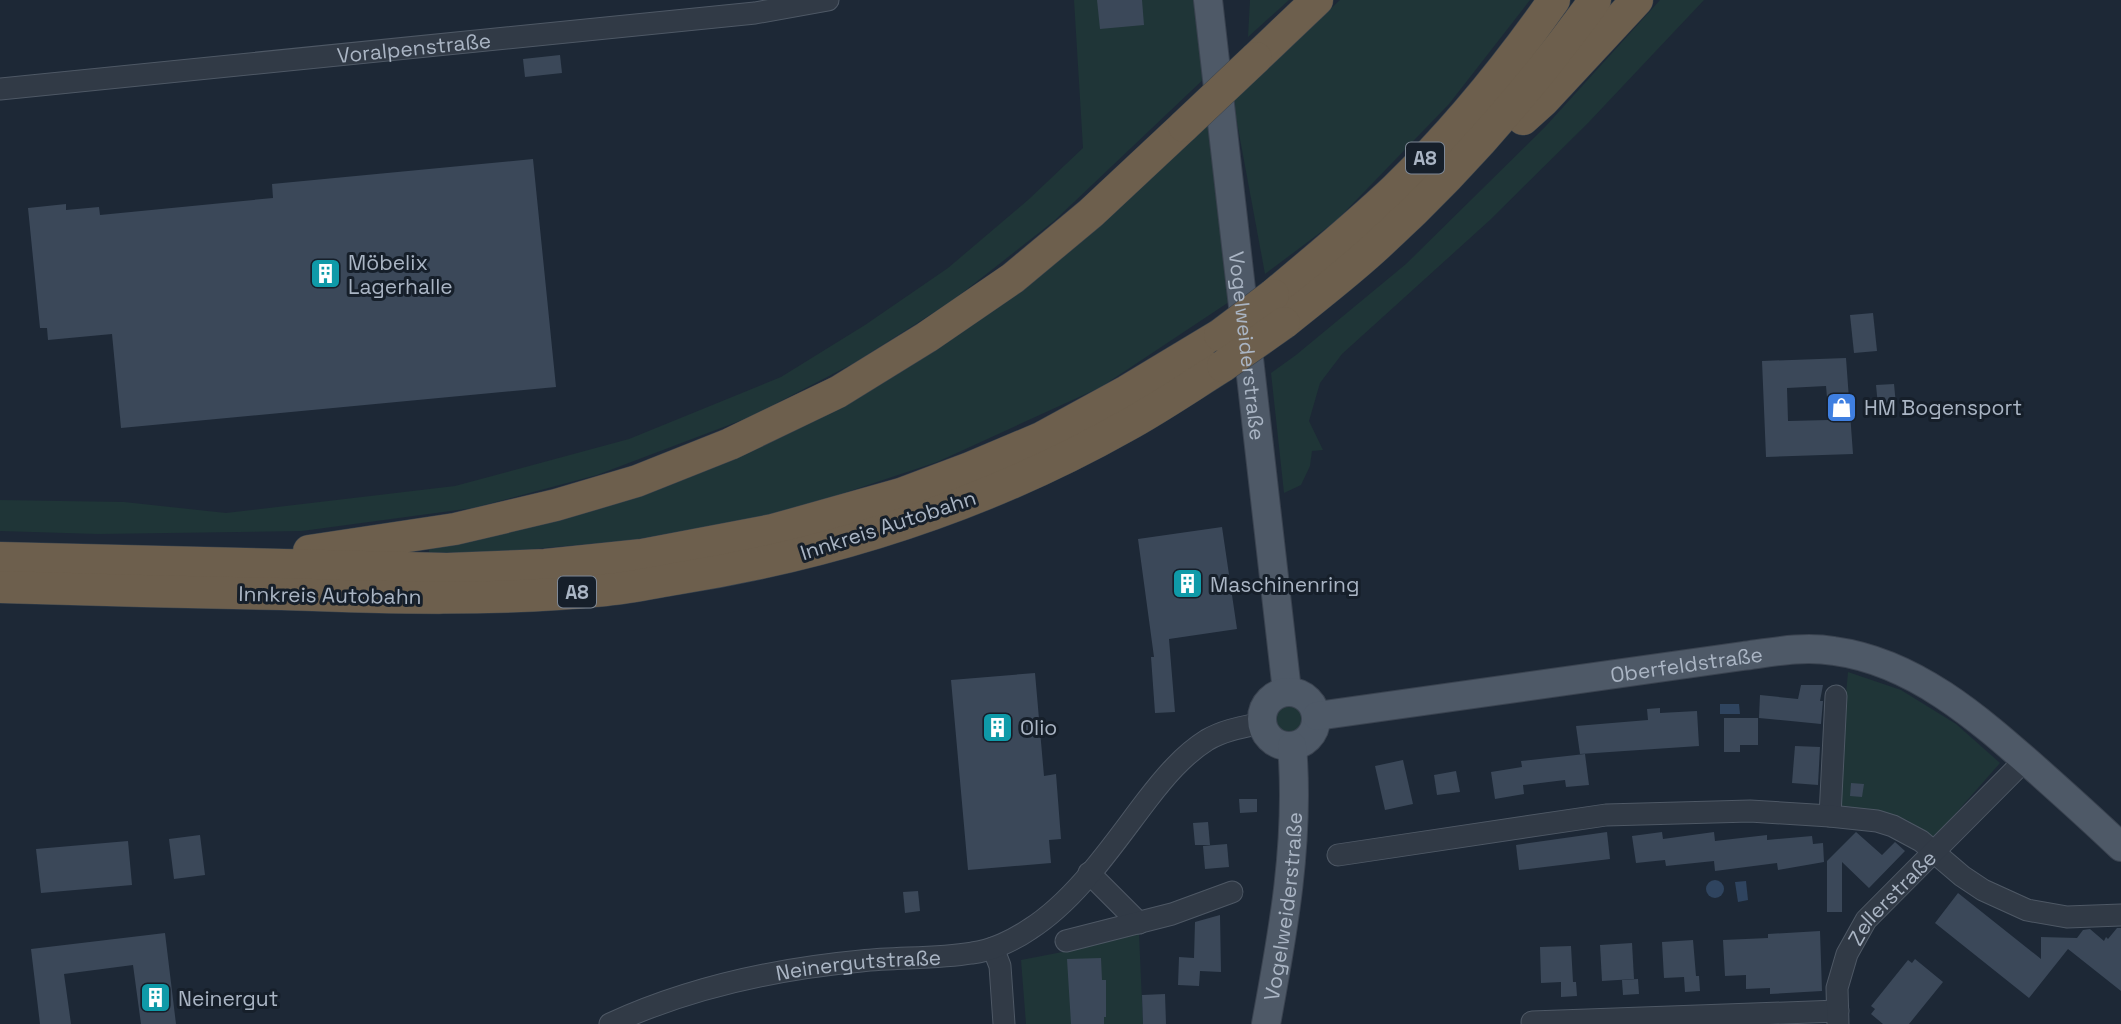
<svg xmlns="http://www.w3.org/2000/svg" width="2121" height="1024" font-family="'Space Grotesk',sans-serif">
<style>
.green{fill:#1f3537}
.water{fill:#2f445f}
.building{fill:#3b4859;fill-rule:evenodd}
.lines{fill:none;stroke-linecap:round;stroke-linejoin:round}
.minor-casing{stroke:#4e5865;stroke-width:23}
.major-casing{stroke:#3a4350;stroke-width:30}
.highway-casing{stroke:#38424d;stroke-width:33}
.minor{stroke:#313a46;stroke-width:21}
.major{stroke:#4e5967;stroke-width:28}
.highway{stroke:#6d5f4d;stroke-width:32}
.highway-bridge-casing{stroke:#38424d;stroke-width:33;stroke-linecap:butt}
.highway-bridge{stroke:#6d5f4d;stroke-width:32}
.labels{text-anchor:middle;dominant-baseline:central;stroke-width:6;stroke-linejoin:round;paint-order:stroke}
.shield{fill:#161f2a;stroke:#7e8896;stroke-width:2}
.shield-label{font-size:19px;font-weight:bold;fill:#aab5c4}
.street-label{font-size:21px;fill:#aab5c4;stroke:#161f2a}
.poi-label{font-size:21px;fill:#aab5c4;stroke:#161f2a;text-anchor:start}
</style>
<rect width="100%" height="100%" fill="#1d2836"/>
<g class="green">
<polygon points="1074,0 1201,0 1209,74 1054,221 952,301 854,363 750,417 597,475 473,508 302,531 98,534 0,531 0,500 124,502 226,513 455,486 629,439 781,377 865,325 948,268 1028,200 1083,148"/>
<polygon points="1250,0 1289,0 1248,37"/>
<polygon points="1340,0 1530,0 1449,104 1337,220 1265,274 1233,101"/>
<polygon points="1660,0 1704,0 1588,123 1490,220 1342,354 1320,383 1309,421 1323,450 1312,451 1310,466 1301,485 1284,493 1271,373 1296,355 1406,264 1545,127"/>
<polygon points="1211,122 1232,300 1101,387 937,462 787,512 632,540 500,552 429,553 429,544 812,422 942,346 1033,280"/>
<polygon points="1848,672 1901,690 1956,724 2000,763 1934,838 1907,820 1878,810 1836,805"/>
<circle cx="1291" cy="720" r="15"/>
<polygon points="1139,934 1143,1024 1026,1024 1021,960 1083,948"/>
</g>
<g class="water">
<polygon points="1720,704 1739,704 1740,714 1720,714"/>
<circle cx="1715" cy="889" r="9"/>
<polygon points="1746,881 1748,900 1738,902 1735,882"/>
</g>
<g class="building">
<polygon points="1097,0 1142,0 1144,25 1100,29"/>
<polygon points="560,55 562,73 525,77 523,59"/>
<polygon points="533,159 556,387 121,428 112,334 48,340 47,328 40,328 28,208 66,204 66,210 99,207 100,215 273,198 272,184"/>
<polygon points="1873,313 1877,351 1854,353 1850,315"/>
<path d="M1846,358L1853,454L1766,457L1762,361ZM1826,386L1829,420L1788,421L1787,388Z"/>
<polygon points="1894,384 1897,415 1879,416 1876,385"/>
<polygon points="1222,527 1237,629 1169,639 1175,712 1155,713 1151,657 1154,657 1138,539"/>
<polygon points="1035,673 1044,776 1056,774 1061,839 1049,840 1051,863 968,870 951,680"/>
<polygon points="1801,685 1823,685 1820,701 1823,701 1821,724 1759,718 1760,695 1798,699"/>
<polygon points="1660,708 1660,713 1697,711 1699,746 1580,754 1576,726 1648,720 1647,709"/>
<polygon points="1724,718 1758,718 1758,745 1740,745 1740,752 1724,752"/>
<polygon points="1795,746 1820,747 1818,785 1792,783"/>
<polygon points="1585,754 1589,785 1566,787 1565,780 1523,785 1524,794 1495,799 1491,772 1522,767 1521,761"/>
<polygon points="1403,760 1413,804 1385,810 1375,766"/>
<polygon points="1456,771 1460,792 1437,795 1434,775"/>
<polygon points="1851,783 1864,784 1862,797 1850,796"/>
<polygon points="1239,799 1257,799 1257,812 1240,813"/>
<polygon points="1208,822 1210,845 1195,845 1193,823"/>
<polygon points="1607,832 1610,859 1519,870 1516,845"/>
<polygon points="1662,832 1663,839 1714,832 1715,841 1767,835 1767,840 1812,836 1813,844 1823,843 1824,862 1778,870 1777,863 1715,871 1714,861 1666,866 1665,860 1636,863 1632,836"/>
<polygon points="1856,832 1882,855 1895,842 1905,851 1869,888 1842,862 1842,912 1827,912 1827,861"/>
<polygon points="200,835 205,875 174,879 169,839"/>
<polygon points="128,841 132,885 41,893 36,849"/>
<polygon points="1227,844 1229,867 1205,869 1203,846"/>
<polygon points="918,891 920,911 905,913 903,892"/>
<polygon points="1958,893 2041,959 2041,937 2077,938 2083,930 2090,929 2104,941 2106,937 2108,939 2117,928 2121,928 2121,991 2068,949 2029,998 1935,923"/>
<polygon points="1220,915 1221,972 1200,971 1199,986 1178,985 1179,957 1194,958 1195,922"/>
<polygon points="1820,931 1822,991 1770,994 1770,988 1746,989 1746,975 1725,976 1723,940 1768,938 1768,934"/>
<polygon points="165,933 176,1024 141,1024 133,965 64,974 71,1024 40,1024 31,949"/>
<polygon points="1693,940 1696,976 1699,976 1700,991 1685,992 1684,977 1664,978 1662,942"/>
<polygon points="1632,943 1634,979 1602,981 1600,945"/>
<polygon points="1571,946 1573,982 1576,982 1577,996 1561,997 1561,982 1541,983 1540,947"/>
<polygon points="1101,958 1102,980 1106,980 1106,1017 1104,1017 1104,1024 1071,1024 1067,959"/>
<polygon points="1915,959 1943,982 1909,1024 1883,1024 1871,1014 1875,1009 1871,1006 1908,960 1912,963"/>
<polygon points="1638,979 1639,994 1623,995 1622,980"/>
<polygon points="1165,994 1166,1024 1143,1024 1142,995"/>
</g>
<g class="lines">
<defs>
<g id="minor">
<path id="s1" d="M0,89L755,13L828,0"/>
<polyline points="1830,816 1836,696"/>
<polyline points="1338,855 1606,815 1750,811 1830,816 1877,821 1893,826 1921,841 1962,876 1983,890 2027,910 2067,917 2121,915"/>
<polyline points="1089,873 1139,923"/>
<polyline points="1066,941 1172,914 1232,892"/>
<polyline points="993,948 1000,966 1004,1024"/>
<polyline points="1532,1022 1838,1011"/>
<path id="s2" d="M610,1024C688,988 776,969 861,961C897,957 935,959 972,953C991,951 1014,940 1030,929C1077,899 1114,843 1147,800C1164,778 1183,755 1207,740C1224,730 1243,727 1262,723"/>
<path id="s3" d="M1838,1024L1837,988L1847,954L1866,920L2025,760"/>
</g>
<g id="major">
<path id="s4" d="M1208,0L1287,691"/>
<circle cx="1289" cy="719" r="27"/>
<path id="s5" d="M1317,716L1743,656C1773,652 1803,646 1834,651C1915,662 1979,719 2038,771C2066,796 2094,821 2121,847"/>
<path id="s6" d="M1266,1024C1283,933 1300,840 1292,746"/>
</g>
<g id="highway">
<polyline points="1256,58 1317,0"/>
<polyline points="1523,119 1543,101 1637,0"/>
<path d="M1273,295C1315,260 1356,226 1395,189C1454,132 1507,67 1554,0"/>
<path d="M1284,323C1316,297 1349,272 1379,244C1459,171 1531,88 1595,0"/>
<polyline points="309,551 455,529 556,505 637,481 730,444 838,392 927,337 1013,278 1091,213 1184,126"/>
<polyline points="0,558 447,569 545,565 642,555 773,530 901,494 970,468 1041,438 1127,391 1220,335"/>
<path d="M0,587C94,590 187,592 281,594C389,598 498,601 606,590C629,588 652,583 675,579C833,554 986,505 1126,426C1159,408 1191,386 1223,366"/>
</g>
</defs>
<use href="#minor" class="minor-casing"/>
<use href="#major" class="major-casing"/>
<use href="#highway" class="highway-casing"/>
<use href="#minor" class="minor"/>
<use href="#major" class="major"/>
<use href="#highway" class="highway"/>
<defs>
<g id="highway-bridge">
<polyline points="1184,126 1256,58"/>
<polyline points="1220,335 1273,295"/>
<polyline points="1223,366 1284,323"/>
</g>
</defs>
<use href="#highway-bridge" class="highway-bridge-casing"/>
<use href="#highway-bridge" class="highway-bridge"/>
</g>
<defs>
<symbol id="building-square" viewBox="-11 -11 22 22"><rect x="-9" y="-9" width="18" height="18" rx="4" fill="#0f9aa8" stroke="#161f2a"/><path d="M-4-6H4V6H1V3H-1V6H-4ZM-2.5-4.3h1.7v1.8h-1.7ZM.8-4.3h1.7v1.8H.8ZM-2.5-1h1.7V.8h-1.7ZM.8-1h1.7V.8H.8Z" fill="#fff"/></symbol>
<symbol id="shop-square" viewBox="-11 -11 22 22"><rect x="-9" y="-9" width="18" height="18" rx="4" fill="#3f7fe0" stroke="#161f2a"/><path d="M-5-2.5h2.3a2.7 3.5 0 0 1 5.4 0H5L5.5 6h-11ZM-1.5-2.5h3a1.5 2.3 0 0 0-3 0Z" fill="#fff"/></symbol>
</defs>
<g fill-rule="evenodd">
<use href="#building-square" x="308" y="256" width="35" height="35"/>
<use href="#shop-square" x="1824" y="390" width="35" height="35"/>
<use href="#building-square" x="1170" y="566" width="35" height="35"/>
<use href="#building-square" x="980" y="710" width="35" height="35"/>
<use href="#building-square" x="138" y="980" width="35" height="35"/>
</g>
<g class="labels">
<g class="shield">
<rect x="1406" y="142.5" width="38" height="31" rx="5"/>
<rect x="558" y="576.5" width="38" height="31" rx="5"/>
</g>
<g class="shield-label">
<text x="1425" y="158">A8</text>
<text x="577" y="592">A8</text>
</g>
<g class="street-label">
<text stroke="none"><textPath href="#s1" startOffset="416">Voralpenstraße</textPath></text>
<text stroke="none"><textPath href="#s4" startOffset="348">Vogelweiderstraße</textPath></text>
<text transform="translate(888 525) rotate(-18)">Innkreis Autobahn</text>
<text transform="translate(330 595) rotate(1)">Innkreis Autobahn</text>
<text stroke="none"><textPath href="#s5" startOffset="373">Oberfeldstraße</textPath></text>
<text stroke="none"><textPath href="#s3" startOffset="144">Zellerstraße</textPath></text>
<text stroke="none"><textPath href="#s6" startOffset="119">Vogelweiderstraße</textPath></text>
<text stroke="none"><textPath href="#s2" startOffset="257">Neinergutstraße</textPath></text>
</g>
<g class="poi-label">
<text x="348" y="262">Möbelix<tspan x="348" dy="24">Lagerhalle</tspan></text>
<text x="1864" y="407">HM Bogensport</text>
<text x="1210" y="584">Maschinenring</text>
<text x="1020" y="727">Olio</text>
<text x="178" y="998">Neinergut</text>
</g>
</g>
</svg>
